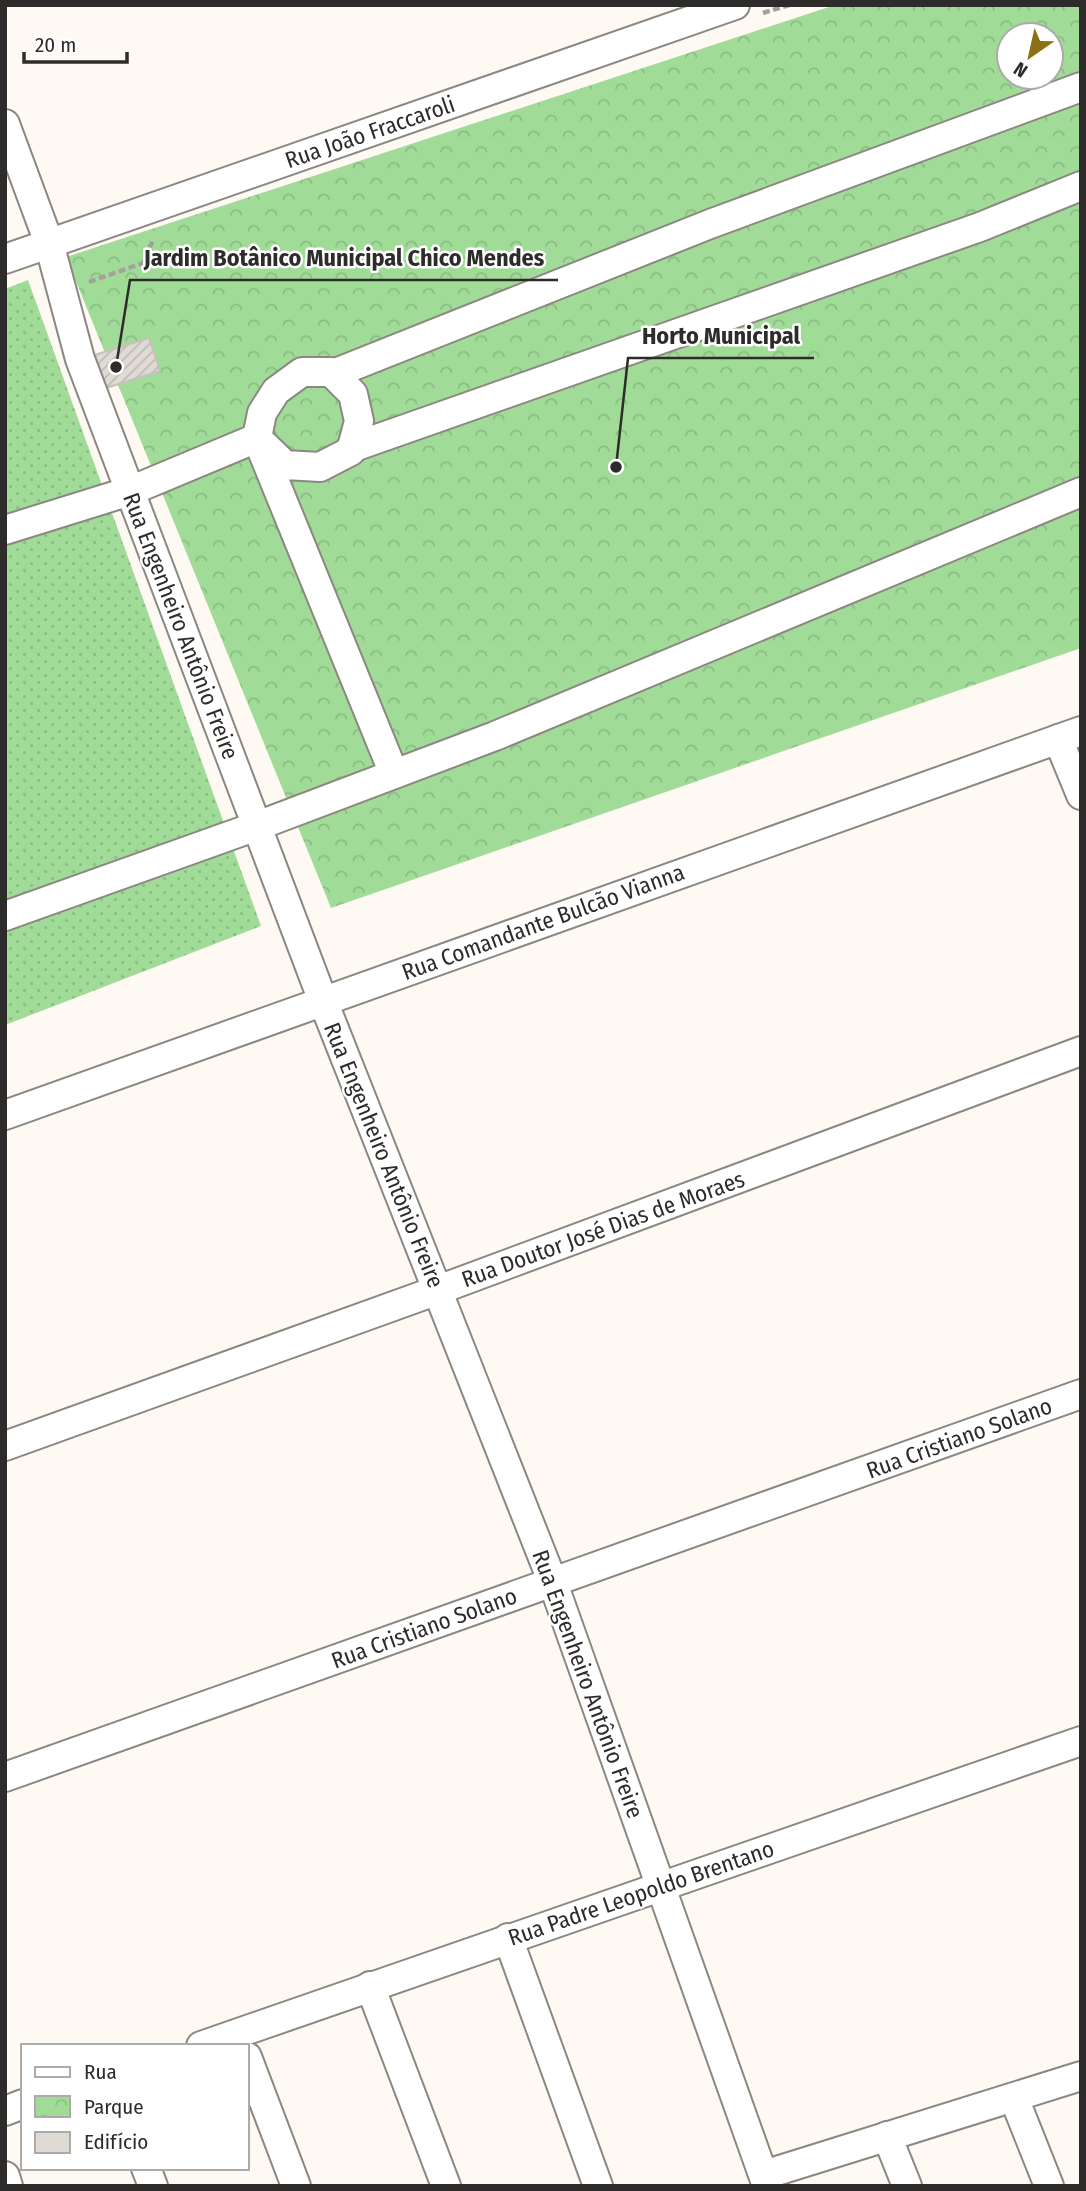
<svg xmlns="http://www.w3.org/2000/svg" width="1086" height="2191" font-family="'Fira Sans Condensed',sans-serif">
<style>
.grass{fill:url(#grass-dots)}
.park{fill:url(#park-crowns);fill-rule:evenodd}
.building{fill:url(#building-hatch);stroke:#c6c1bb;stroke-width:2}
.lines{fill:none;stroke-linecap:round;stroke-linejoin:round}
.street-casing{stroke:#8b8781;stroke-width:32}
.path{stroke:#a4a19c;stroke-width:4.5;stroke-dasharray:7 3.5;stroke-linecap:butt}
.street{stroke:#fff;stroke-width:28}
.labels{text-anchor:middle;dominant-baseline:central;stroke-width:5;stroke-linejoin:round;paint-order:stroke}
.street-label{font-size:23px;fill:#2e2c2a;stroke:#fff}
.leader{fill:none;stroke:#2e2c2a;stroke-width:2.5}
.callout-dot{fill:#2e2c2a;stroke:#fff;stroke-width:2.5}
.callout-label{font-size:24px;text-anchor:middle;font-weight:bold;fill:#2e2c2a;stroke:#fff;stroke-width:5;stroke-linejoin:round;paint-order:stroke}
</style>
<defs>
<pattern id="grass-dots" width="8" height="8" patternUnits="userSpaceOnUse" patternTransform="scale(1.75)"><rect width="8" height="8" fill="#a0dc97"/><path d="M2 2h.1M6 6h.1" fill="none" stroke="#8abd82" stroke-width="1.8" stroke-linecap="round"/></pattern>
<pattern id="park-crowns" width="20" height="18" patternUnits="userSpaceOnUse" patternTransform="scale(1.75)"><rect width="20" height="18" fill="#a0dc97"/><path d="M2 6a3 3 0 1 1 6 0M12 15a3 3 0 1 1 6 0" fill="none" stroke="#8abd82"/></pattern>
<pattern id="building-hatch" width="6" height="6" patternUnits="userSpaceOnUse" patternTransform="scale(1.75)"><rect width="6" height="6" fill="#dfdad4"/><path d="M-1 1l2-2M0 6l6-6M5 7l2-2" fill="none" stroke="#c0bbb6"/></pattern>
</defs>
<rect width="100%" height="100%" fill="#fef9f3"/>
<polygon class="grass" points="28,280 261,926 5,1025 5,289"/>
<path class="park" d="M835,5H1081V648L331,908L66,257ZM1009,35H1051V77H1009Z"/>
<polygon class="building" points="149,338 160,371 93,392 72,362"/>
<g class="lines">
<defs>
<g id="street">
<polyline points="5,124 49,243 80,359 323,1001 553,1583 767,2186"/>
<polyline points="5,259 735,5"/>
<polyline points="333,374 710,224 1081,87"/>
<polyline points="257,438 285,465 320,467 351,451 359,421 353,394 331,372 302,372 276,391 262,413 257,438 394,774"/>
<polyline points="351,448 980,227 1081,186"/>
<polyline points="5,530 130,491 257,438"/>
<polyline points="1058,739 1081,795"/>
<polyline points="5,916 257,826 495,736 1081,492"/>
<polyline points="5,1115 1081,731"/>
<polyline points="5,1446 438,1290 1081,1051"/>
<polyline points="5,1777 1081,1394"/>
<polyline points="508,1938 598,2186"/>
<polyline points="370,1986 446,2186"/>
<polyline points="201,2046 1081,1741"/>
<polyline points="247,2057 296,2186"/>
<polyline points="1014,2098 1049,2186"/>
<polyline points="5,2111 23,2104"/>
<polyline points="887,2136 907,2186"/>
<polyline points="146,2168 153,2186"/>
<polyline points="764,2175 1081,2076"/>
<polyline points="5,2176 8,2186"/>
</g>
</defs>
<use href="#street" class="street-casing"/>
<g class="path">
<polyline points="763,13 789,5"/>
<polyline points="89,282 143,263 153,240"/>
</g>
<use href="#street" class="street"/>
</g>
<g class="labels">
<g class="street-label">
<text transform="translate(370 132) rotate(-19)">Rua João Fraccaroli</text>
<text transform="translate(181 626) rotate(69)">Rua Engenheiro Antônio Freire</text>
<text transform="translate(543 922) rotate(-20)">Rua Comandante Bulcão Vianna</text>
<text transform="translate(384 1155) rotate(68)">Rua Engenheiro Antônio Freire</text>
<text transform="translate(603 1229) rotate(-20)">Rua Doutor José Dias de Moraes</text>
<text transform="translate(959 1438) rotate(-20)">Rua Cristiano Solano</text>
<text transform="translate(424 1628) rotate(-20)">Rua Cristiano Solano</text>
<text transform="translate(588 1684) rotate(70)">Rua Engenheiro Antônio Freire</text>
<text transform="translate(641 1893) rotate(-19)">Rua Padre Leopoldo Brentano</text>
</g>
</g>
<path class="leader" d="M116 367L130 280H558M616 467L628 358H814"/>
<g class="callout-dot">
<circle cx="116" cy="367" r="7"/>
<circle cx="616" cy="467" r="7"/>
</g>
<g class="callout-label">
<text x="344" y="266">Jardim Botânico Municipal Chico Mendes</text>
<text x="721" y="344">Horto Municipal</text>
</g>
<rect width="1086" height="2191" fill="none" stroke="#2e2c2a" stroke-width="14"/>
<rect x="21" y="2044" width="228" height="126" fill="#ffffff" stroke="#ababaa" stroke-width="2"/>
<rect x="35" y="2067" width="35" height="10" fill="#ffffff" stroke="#ababaa" stroke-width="2"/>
<text x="84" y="2079" font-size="21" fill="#2e2c2a">Rua</text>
<rect x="35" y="2096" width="35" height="21" fill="url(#park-crowns)" stroke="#ababaa" stroke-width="2"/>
<text x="84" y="2114" font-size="21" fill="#2e2c2a">Parque</text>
<rect x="35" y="2132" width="35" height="21" fill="#dfdad4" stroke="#ababaa" stroke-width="2"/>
<text x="84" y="2149" font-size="21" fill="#2e2c2a">Edifício</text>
<g transform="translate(1030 56) rotate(214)"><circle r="33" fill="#ffffff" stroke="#ababaa" stroke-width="2"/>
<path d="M0-5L12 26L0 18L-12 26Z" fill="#8b7113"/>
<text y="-10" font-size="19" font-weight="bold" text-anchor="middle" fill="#2e2c2a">N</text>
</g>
<path d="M24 52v10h103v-10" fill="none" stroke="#2e2c2a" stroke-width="3.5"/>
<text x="35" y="52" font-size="21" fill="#2e2c2a" stroke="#ffffff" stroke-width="5" paint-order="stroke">20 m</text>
</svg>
